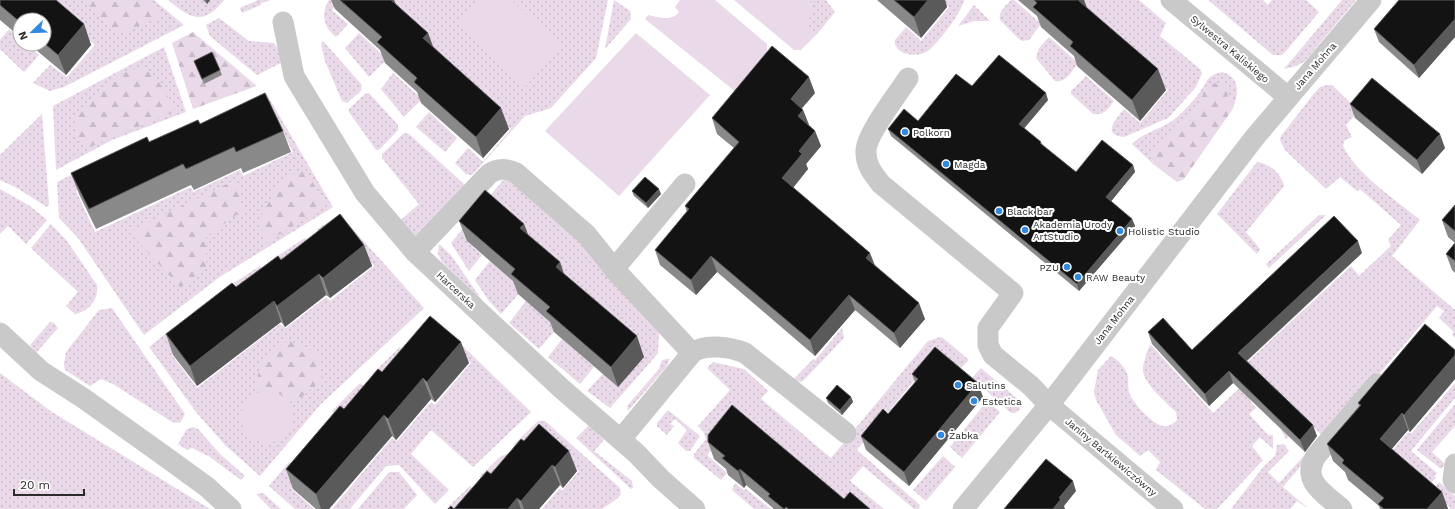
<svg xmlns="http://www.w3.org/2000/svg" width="1455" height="509" font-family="'Work Sans',sans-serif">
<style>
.grass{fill:url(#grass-dots)}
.forest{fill:url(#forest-firs)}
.park{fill:#e9d9e9}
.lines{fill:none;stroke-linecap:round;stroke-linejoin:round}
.minor{stroke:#c9c9c9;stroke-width:21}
.wall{fill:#898989}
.shaded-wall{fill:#5a5a5a}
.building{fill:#131313;stroke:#5a5a5a}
.poi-dot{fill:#3389de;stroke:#fff;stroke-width:1.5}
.labels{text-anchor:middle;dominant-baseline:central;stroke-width:4;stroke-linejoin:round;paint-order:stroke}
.street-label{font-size:10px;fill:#2c2c2c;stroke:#fff}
.poi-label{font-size:10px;fill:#2c2c2c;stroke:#fff;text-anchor:start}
</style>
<defs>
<pattern id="grass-dots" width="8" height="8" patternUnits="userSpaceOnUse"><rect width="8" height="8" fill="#e9d9e9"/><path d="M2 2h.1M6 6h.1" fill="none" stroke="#c8bac8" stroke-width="1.8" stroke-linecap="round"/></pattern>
<pattern id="forest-firs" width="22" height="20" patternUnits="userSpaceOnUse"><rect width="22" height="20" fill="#e9d9e9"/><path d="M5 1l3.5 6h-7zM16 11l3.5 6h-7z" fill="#c8bac8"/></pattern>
</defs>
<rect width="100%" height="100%" fill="#fff"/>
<g class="grass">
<polygon points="42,0 154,0 184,25 64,87 50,91 33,83 50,65 67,77 95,45"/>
<path d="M168,0H224C203,27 190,18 168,0Z"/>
<polygon points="258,0 271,0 261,3 261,5 242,13 240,8"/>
<path d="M329,0H340L332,10L348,24L336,37C323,27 321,13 329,0Z"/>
<polygon points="387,0 608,0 596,58 551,108 525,116 472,175 466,174 455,163 468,148 483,162 511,129 434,58"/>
<polygon points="614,0 630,11 631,19 605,49"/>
<path d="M809,0H826L835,12L818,33C812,34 810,31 807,25C808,16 814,10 809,0Z"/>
<path d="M941,0H964C962,12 938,43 929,50C921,56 910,56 902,52C897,49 894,45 895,40L906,27L921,41L949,7Z"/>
<path d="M1011,0H1014L1041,24L1029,40L1022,41L1019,39L1000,20C998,11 1006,6 1011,0Z"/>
<path d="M1075,0H1139L1166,23L1160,36L1200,69L1202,73L1196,87L1168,118L1124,137C1101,135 1116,119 1124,109L1140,123L1168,90L1097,25Z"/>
<polygon points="1208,0 1263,0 1268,5 1272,0 1306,0 1319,12 1286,51 1282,55 1273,55"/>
<polygon points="1342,0 1356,0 1305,61 1297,66 1284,69"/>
<polygon points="974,5 990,21 974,21 958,26"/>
<polygon points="219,18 249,41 274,43 279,50 281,63 257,75 210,36 206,25"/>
<polygon points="9,29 20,39 20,44 26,44 39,55 24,72 0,49 0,40"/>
<polygon points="359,33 387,59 369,77 345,48"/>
<path d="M1049,37L1078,63C1072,71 1066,83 1055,81L1036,58L1039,48Z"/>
<polygon points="323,41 362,85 361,91 347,103 342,101 325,61 321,44"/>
<polygon points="164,47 186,112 112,140 56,170 53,106"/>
<path d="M1222,72C1241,77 1239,95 1232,110V104L1205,87L1199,106L1186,121L1175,126L1151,156L1153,164L1132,144C1144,132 1159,130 1172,121C1180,116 1197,97 1202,89C1209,78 1208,76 1222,72Z"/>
<polygon points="393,73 422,99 404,117 381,89"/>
<path d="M1086,76L1114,101C1108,109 1104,116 1093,114L1071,94V91Z"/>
<path d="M1327,85H1332L1359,111L1346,125L1352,137L1345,140L1343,146C1357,175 1395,199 1420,220L1392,256L1455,310V338L1452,335L1454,332L1439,318L1444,311L1437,306L1283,487L1309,509L1297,501L1290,509H1231L1264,466L1275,456L1277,445L1284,444L1289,451L1268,472L1279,483L1322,436L1312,425L1292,434L1286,439L1281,430L1297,414L1266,385L1250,401L1256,408L1249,414L1268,435H1273V449L1260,437L1252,446L1263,460L1217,509H1205L1156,470L1160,462L1148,450L1140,456L1116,435L1096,400L1094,392L1098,370L1111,356C1117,359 1122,364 1126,371C1130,378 1127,384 1129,392C1131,401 1153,425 1163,426C1169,427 1173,424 1177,420L1176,412C1167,403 1144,384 1143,371C1142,367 1144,363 1145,359C1149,343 1153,340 1166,330L1150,344L1213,413L1246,382L1237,372L1351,266L1359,276L1391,246L1388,240L1401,225L1360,189L1357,191L1340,177L1326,189L1285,150L1280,140L1281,136L1316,91L1320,87Z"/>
<polygon points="266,93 333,207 221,276 144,335 78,238 59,218 57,182 87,167 94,184 76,191 95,232 191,187 193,192 240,170 243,176 293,152 273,112 255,119 247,101"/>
<polygon points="369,93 398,125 398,130 379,150 376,150 349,112 349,109 365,94"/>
<polygon points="429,112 457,138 445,152 416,127"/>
<polygon points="42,114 49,204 47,207 17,188 0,180 0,155"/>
<polygon points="404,133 409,134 465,185 414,245 396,224 419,204 382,158 382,154"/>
<path d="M1257,162C1270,164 1281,173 1284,186L1246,232L1260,249L1257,254C1243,241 1231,227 1217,214Z"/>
<polygon points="504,179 510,182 581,240 659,332 658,353 654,358 610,408 587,391 603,374 644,357 467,242 482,255 469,271 451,243"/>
<polygon points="0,189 30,206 47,220 26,244 8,226 0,234"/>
<polygon points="340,215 424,308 320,405 260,476 225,445 196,412 149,347 174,327 186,342 172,355 197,388 280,324 286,328 326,297 330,301 374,266 347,233 331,246 317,229"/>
<polygon points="1319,215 1326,215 1269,268 1266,264"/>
<path d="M51,224L67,241L97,285C99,300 88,312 75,314L66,306L78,292L31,248Z"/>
<polygon points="305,238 318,256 289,278 274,258"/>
<polygon points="439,244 451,255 486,306 442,262 438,254"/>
<polygon points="490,261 523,289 501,314 489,301 475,280"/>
<polygon points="260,266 272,283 244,304 229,286"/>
<polygon points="526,301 557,328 539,349 509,323"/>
<polygon points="112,308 185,414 180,423 172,422 113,384 101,379 90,386 65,370 64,364 66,352 99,310"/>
<polygon points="431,318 435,319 531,412 473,467 431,430 411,454 449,490 435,504 399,465 386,466 350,509 332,509 392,438 397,441 431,402 435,405 471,363 438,334"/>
<polygon points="50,322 54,323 58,328 36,353 30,345"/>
<polygon points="842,328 844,338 804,380 801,382 793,380 813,359 815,360"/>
<polygon points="940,337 943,338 969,360 959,370 937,353 857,450 920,505 919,509 914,509 863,466 850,481 884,509 858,509 738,420 707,455 727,473 721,480 694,458 694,454 706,439 703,431 698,426 730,390 707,368 713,362 744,369 768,391 761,399 831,458 928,341"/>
<polygon points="562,339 594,367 580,384 548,357"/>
<polygon points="400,347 412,361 389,389 372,374"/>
<polygon points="667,359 670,359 667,366 628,411 627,406 659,369 662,360"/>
<polygon points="981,368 1020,401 1020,409 1015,413 1011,413 972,378"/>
<polygon points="0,373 52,412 210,509 0,509"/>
<polygon points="360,383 375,398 351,427 332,411"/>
<polygon points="1455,383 1455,398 1411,451 1437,473 1434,476 1436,478 1426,488 1389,455 1408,432 1411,434"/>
<polygon points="987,401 1000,412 962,458 950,447"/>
<polygon points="1455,404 1455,426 1432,452 1445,464 1441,469 1417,450"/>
<polygon points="668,410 700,436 690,451 686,451 678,443 687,430 675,419 670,424 674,426 667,435 657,426 657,423"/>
<polygon points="538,421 545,421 620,488 621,494 617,499 602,509 542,509 560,488 562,491 579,471 547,443 514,447 514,444"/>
<polygon points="589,425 604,440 594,451 632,481 633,488 631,489 576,438"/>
<polygon points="193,427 198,429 220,454 245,476 241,480 210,457 192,448 187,450 178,444 187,429"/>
<polygon points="507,454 510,456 498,492 479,477 501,456"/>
<polygon points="943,456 955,467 926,501 913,490"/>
<polygon points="289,462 304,475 292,489 314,509 295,509 269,486"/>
<polygon points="389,472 399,472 417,495 404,509 358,509"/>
<polygon points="1439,482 1455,496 1455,509 1450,509 1450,507 1431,491"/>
<polygon points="735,483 744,490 746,489 771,509 754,509 732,490"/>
<polygon points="470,486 489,503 484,509 446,509"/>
<polygon points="263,493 281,509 271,509 256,494"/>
</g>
<g class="forest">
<polygon points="83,0 147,0 164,16 118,34"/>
<polygon points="193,32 257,86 193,109 172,43"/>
<polygon points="145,66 165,90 175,111 88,148 76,135 74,116 115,76"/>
<polygon points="1213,83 1225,85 1228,92 1227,99 1232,103 1232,110 1184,179 1177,182 1153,164 1151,156 1162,140 1175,126 1186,121 1199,106 1205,87"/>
<polygon points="304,167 326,206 265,243 259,219 280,183"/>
<polygon points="237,179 243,210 206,237 206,268 180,287 129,232"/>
<polygon points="288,340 320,354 322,380 297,401 277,407 254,394 260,365"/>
</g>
<g class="park">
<polygon points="480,0 512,0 562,47 525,87 458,24"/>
<path d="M680,0H715L767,44V54L736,92L645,19L648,15C659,17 671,22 679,12L675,7Z"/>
<polygon points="734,0 809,0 812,12 807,25 811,31 818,33 801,50 794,50"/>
<polygon points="636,33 710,95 619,196 545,131"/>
<circle cx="267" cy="417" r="26"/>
</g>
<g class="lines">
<g class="minor">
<polyline points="1171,0 1288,97"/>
<polyline points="283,22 294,76 365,193 415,252 562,389 636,453 661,479 695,509"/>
<path d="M908,78C898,94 867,133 866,150C865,164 873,174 881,184L1013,293L988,328V345L993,355L1031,386L1049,405L1173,509"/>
<path d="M415,252L489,174C498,168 506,168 516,173L587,235L614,269L692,353L621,439"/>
<polyline points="614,269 685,184"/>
<polyline points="0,333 41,371 83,398 163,455 207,487 231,509"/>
<path d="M692,353C704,343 731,347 745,353L846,433"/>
<polyline points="1455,464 1453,480 1455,483"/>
<polyline points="963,509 1049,405 1255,137 1371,0"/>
<path d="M1342,509C1325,494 1300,481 1316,456L1377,384"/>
</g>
</g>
<g class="wall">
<polygon points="0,0 84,24 91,45 66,75 29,44 44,44 44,20 20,20 20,37 0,20"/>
<polygon points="203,0 210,0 207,4"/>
<polygon points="331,0 394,0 396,5 428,33 433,46 509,129 483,158 421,103 417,92 385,63 380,50 335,9"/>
<polygon points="877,0 945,0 947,7 921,38"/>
<polygon points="1018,0 1084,0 1087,8 1166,90 1140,121 1077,66 1074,56 1041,27 1037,16"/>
<polygon points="1455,0 1455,37 1419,78 1379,42 1374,29"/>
<polygon points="194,61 220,70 222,75 204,84"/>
<polygon points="972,86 1048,100 1024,128 1041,142 1043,146 1076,172 1133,165 1135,172 1111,201 1132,219 1135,226 1079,291 891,136 888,129 918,121"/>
<polygon points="815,93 802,108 803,110 809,125 815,131 821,146 806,164 808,169 793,188 875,266 925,319 900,348 855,310 815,356 717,272 696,295 660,265 655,250 687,212 685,206 734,148 717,134 712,118"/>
<polygon points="1350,104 1445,148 1422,174 1355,118"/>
<polygon points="200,124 283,131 291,152 243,173 241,168 194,190 191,185 96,229 79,194 71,173 149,142"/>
<polygon points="632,191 661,194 648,208 634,196"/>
<polygon points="1455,205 1455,243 1448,237 1442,220"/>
<polygon points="459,221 524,224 528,235 560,262 564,274 644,357 618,387 554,332 550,322 518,294 513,281 467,241"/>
<polygon points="1455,243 1455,273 1452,270 1446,254"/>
<polygon points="364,245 372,266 330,298 326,295 285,327 281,322 197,386 173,355 166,334 236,287 281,260"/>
<polygon points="1362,253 1247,361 1317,436 1305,452 1233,383 1209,406 1152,344 1148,332 1192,350"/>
<polygon points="1455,350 1455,379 1410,432 1408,430 1391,449 1442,492 1448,509 1380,509 1379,506 1348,480 1345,472 1333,461 1327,444 1359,406 1358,403"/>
<polygon points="469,363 435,402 431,399 396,440 392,436 329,509 316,509 293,489 286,469 344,409 382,372"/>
<polygon points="912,374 983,397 909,486 866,450 861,436 888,414 915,382"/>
<polygon points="851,397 853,402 842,415 828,403 826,398"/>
<polygon points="524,441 577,471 563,488 560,485 539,509 448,509 454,509"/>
<polygon points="708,442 844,499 870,509 773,509 773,508 746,485 744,488 728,475 726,469 714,459"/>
</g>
<g class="shaded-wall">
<polygon points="206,0 210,0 207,4"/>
<polygon points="389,0 394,0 400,14"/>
<polygon points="928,0 945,0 947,7 921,38 914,17"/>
<polygon points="1080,0 1084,0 1090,17 1079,1"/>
<polygon points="1455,19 1455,37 1419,78 1414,65"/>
<polygon points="84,24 91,45 66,75 58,55"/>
<polygon points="428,33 435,53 423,38"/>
<polygon points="1158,69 1166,90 1140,121 1132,100"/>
<polygon points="809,77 815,93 797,114 791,99"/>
<polygon points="1046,93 1048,100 1022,131 1019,124"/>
<polygon points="501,108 509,129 483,158 476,137"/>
<polygon points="803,110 809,125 798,116"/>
<polygon points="815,131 821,146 806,164 808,169 788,194 782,178 799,151"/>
<polygon points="1440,134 1445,148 1422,174 1417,160"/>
<polygon points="1133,165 1135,172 1109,204 1106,197"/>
<polygon points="659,189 661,194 648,208 646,203"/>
<polygon points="1132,219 1135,226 1079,291 1077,284"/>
<polygon points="524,224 532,245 520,228"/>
<polygon points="1358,241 1362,253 1243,364 1238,353"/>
<polygon points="364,245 372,266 330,298 323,278"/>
<polygon points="870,253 876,268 866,258"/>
<polygon points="711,256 717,272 696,295 691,280"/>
<polygon points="560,262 567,283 556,267"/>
<polygon points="319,274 326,295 285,327 277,306"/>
<polygon points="849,295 855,310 815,356 810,340"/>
<polygon points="274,301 281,322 197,386 190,366"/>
<polygon points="919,303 925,319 900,348 894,333"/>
<polygon points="637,336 644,357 618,387 611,367"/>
<polygon points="461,342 469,363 435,402 427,382"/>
<polygon points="1455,355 1455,379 1410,432 1404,415"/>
<polygon points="1229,371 1233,383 1209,406 1205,394"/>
<polygon points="423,378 431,399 396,440 388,419"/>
<polygon points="978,383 983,397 909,486 904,472"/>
<polygon points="851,397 853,402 842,415 840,410"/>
<polygon points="1402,413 1408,430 1386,456 1380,439"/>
<polygon points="384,415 392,436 329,509 321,509 316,494"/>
<polygon points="1313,425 1317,436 1305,452 1300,440"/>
<polygon points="569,451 577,471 563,488 555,467"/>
<polygon points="552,465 560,485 539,509 524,509 521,501"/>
<polygon points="740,469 746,485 744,488 738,471"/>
<polygon points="1073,481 1076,491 1064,506 1065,509 1053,509 1059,498"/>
<polygon points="1442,492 1448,509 1427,509"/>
<polygon points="517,498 521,509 508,509"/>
</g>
<g class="building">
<polygon points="0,0 56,0 84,24 58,55 44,43 44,20 20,20 20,22 0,5"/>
<polygon points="340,0 391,0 428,33 423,38 501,108 476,137 414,82 417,78 377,42 382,37"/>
<polygon points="894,0 928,0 914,17"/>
<polygon points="1034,0 1080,0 1079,1 1158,69 1132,100 1070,46 1073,42 1033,7 1037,3"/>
<polygon points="1399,0 1455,0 1455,19 1414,65 1374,29"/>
<polygon points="772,46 809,77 791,99 803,110 798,116 815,131 799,151 802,154 782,178 870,253 866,258 919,303 894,333 849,295 810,340 711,256 691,280 655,250 689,209 685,206 739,142 712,118"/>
<polygon points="212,52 220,70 202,79 194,61"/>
<polygon points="999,55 1046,93 1019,124 1041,142 1040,143 1076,172 1102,140 1133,165 1106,197 1132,219 1077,284 888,129 904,109 918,121 956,74 972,86"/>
<polygon points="1372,78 1440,134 1417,160 1350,104"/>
<polygon points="265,93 283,131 236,152 234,147 186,169 183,164 89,209 71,173 147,137 149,142 198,120 200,124"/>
<polygon points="645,177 659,189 646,203 632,191"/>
<polygon points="485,190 524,224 520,228 560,262 556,267 637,336 611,367 546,311 550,307 511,274 515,269 459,221"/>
<polygon points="1455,205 1455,231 1442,220"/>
<polygon points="340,214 364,245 323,278 319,274 277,306 274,301 190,366 166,334 232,283 236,287 278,256 281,260"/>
<polygon points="1334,216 1358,241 1238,353 1313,425 1300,440 1229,371 1205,394 1148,332 1163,318 1192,350"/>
<polygon points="1455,243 1455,261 1446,254"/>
<polygon points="430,316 461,342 427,382 423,378 388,419 384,415 316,494 286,469 340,406 344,409 378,369 382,372"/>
<polygon points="1425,324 1455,350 1455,355 1404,415 1402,413 1380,439 1442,492 1427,509 1384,509 1378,504 1384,498 1342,463 1344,460 1327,444 1361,405 1358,403"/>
<polygon points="935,347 978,383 904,472 861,436 883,409 888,414 918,379 912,374"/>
<polygon points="837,385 851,397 840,410 826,398"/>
<polygon points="732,405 844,499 850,492 870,509 789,509 786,507 784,509 768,496 770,494 740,469 738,471 722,458 725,456 708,442 708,435"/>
<polygon points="539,424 569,451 555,467 552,465 521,501 517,498 508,509 448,509 451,506 454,509 487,471 491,474 521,439 524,441"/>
<polygon points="1046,459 1073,481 1059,498 1061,499 1053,509 1004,509"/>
</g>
<g class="poi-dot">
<circle cx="905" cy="132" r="4"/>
<circle cx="946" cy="164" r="4"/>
<circle cx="999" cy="211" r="4"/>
<circle cx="1025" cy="230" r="4"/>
<circle cx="1120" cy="231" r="4"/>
<circle cx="1067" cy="267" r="4"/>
<circle cx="1078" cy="277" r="4"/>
<circle cx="958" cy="385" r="4"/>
<circle cx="974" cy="401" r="4"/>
<circle cx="941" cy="435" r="4"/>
</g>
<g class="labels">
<g class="street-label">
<text transform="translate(1230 49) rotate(40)">Sylwestra Kaliskiego</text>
<text transform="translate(1315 66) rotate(-49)">Jana Mohna</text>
<text transform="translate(456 290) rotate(43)">Harcerska</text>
<text transform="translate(1114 320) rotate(-52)">Jana Mohna</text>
<text transform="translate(1111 457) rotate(40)">Janiny Bartkiewiczówny</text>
</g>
<g class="poi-label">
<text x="913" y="132">Polkorn</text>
<text x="954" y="164">Magda</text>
<text x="1007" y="211">Black bar</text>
<text x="1033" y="224">Akademia Urody<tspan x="1033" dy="12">ArtStudio</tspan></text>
<text x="1128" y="231">Holistic Studio</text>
<text x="1059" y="267" text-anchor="end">PZU</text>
<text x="1086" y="277">RAW Beauty</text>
<text x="966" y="385">Salutins</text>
<text x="982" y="401">Estetica</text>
<text x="949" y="435">Żabka</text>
</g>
</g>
<g transform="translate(32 32) rotate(247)"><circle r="19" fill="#ffffff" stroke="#ababab"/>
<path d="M0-3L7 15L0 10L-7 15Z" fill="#3389de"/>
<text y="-6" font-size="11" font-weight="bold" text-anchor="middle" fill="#2c2c2c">N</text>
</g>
<path d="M14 489v6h70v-6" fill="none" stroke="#2c2c2c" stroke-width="2"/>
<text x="20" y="489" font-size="12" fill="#2c2c2c" stroke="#ffffff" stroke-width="3" paint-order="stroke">20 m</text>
</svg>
